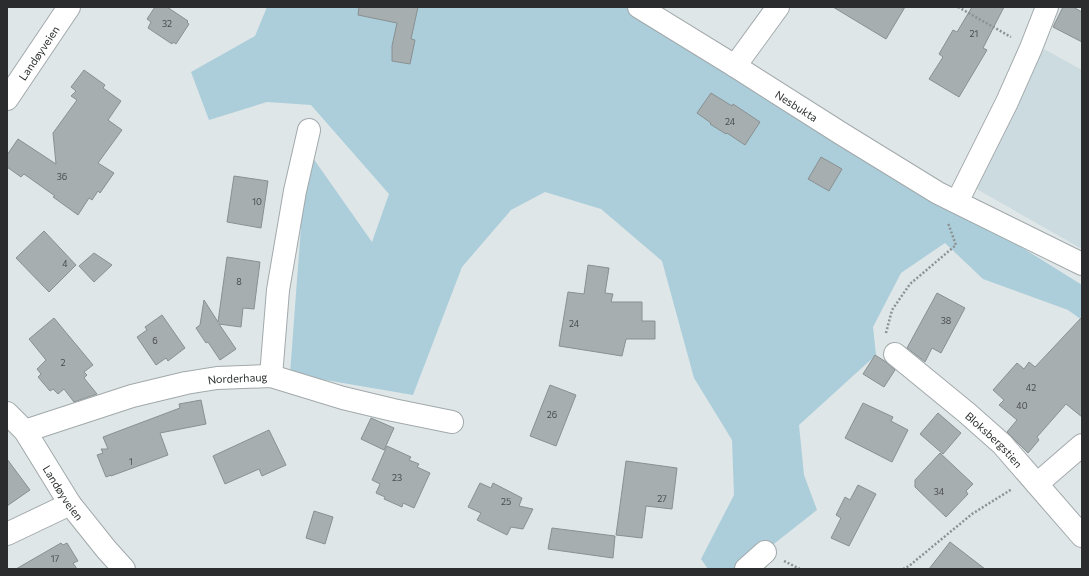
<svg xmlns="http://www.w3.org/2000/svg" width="1089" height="576" font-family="Commissioner,sans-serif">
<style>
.built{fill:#cbdbe0}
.green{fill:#abceda}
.building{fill:#a7aeb0;stroke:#899092}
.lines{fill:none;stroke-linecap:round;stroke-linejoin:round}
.minor-casing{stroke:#a2a9ab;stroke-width:24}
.path{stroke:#8c9193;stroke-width:2.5;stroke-dasharray:2 2;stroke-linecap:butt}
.minor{stroke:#fff;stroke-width:22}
.labels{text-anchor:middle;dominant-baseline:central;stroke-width:3;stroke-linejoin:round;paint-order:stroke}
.number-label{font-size:9px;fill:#494c4e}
.street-label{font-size:11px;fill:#2a2c2d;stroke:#dfe6e8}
</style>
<rect width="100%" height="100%" fill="#dfe6e8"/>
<polygon class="built" points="1044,49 1082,70 1082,249 973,187"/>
<polygon class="green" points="267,7 637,7 1082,285 1082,320 1068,310 983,279 945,243 901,273 873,327 876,355 799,425 804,475 817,510 742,569 708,569 701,559 734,495 732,440 694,378 662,261 601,209 545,192 511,210 462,267 413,395 290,374 304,186 313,158 372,242 389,194 311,105 267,102 209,120 191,72 255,36"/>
<g class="building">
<polygon points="155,7 167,7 188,21 187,22 189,24 176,44 173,42 172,44 148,28 151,22 147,19"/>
<polygon points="359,7 418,7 411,39 415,40 410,64 392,61 392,46 397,23 358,15"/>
<polygon points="833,7 905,7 886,39"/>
<polygon points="972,7 1004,7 983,48 987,50 959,97 929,79 943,57 939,54 953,30 957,32"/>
<polygon points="1063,7 1073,7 1082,12 1082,42 1053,27"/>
<polygon points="84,70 105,85 103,88 121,101 108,120 122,130 98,163 114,173 100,193 98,191 92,200 89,198 78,215 53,197 55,196 24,174 21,177 7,167 7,155 18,139 56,164 53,133 77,100 71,96 76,91 71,87"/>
<polygon points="711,93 732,106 733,104 760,122 745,145 727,133 726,134 710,124 711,123 697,113"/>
<polygon points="821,157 842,169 829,191 808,179"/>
<polygon points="234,176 268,181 261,228 227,222"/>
<polygon points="44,231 76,265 49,292 16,258"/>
<polygon points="94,253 112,265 94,282 79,266"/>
<polygon points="227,257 260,262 254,309 243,308 241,327 219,324 236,349 220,360 208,342 206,343 196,328 200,325 204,300 218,322"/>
<polygon points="588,265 609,268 605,293 613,294 611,302 642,302 642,321 655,321 655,339 626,339 622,356 559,346 568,292 584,294"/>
<polygon points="937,293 965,308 941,353 932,348 925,362 907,348"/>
<polygon points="162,315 185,348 168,361 166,358 156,365 137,337 147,330 145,327"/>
<polygon points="1082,317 1082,417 1066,404 1037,437 1039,440 1028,453 1007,432 1017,420 999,405 1004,400 993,390 1017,363 1024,369 1029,362 1035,367"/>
<polygon points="54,318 93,365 84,372 87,375 84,378 97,394 74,402 64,389 58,394 53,389 50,391 38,377 41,374 37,369 46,360 29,339"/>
<polygon points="875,355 886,362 895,370 884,387 863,374"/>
<polygon points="550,385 576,395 556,446 530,436"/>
<polygon points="201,400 206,424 160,433 168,455 111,476 111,475 106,477 97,455 103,453 101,449 108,449 103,437 180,408 179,404"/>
<polygon points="863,403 893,417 891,421 908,430 892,462 845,438"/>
<polygon points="938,413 961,433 943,454 920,434"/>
<polygon points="371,418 394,428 384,450 361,439"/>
<polygon points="269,430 286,465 262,476 259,469 225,484 213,456"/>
<polygon points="387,446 411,457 409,460 419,464 417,467 430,473 414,508 403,503 402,507 384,499 385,497 376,493 380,484 372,480"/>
<polygon points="940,453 973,484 966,491 968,494 946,517 915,487 915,480"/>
<polygon points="7,459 30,490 7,506"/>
<polygon points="626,461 677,468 672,509 646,506 642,538 616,535"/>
<polygon points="480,483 491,488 493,483 522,498 519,506 533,509 523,529 511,527 507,535 477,520 481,513 468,507"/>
<polygon points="858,485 876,494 849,546 831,538 841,518 836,515 845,497 850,500"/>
<polygon points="314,511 333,517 325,544 306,538"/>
<polygon points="552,528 615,536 613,558 548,549"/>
<polygon points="950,542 985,569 929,569"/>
<polygon points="61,543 63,545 67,543 78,561 73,563 77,569 16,569"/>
</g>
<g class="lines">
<defs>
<g id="minor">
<path id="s1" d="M639,7L735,66L842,134L938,193L1082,264"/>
<polyline points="735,66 778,7"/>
<path id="s2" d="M7,99L69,7"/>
<polyline points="957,202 1007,102 1031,48 1047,7"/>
<path id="s3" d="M895,354L967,413L1002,444L1082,536"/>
<polyline points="271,376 278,290 295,191 309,130"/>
<path id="s4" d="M7,413L25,431L70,504L106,549L124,569"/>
<path id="s5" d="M25,431L132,396L186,383L217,378L271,376L343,398L393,410L452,422"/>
<polyline points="1037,484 1082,445"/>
<polyline points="7,534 70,504"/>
<polyline points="746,569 765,552"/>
</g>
</defs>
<use href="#minor" class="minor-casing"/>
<g class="path">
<polyline points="958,7 1011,37"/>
<polyline points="886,333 892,310 910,284 956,245 948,223"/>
<polyline points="784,561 800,569"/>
<polyline points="903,569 909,566 972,514 1012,489"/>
</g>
<use href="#minor" class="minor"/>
</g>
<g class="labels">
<g class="number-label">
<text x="167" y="23">32</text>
<text x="974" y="33">21</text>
<text x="730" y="121">24</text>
<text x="62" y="176">36</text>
<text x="257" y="201">10</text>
<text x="65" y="263">4</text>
<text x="239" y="281">8</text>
<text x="946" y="320">38</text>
<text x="574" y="323">24</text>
<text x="155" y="340">6</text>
<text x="63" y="362">2</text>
<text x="1031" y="387">42</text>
<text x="1022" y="405">40</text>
<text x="552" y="414">26</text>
<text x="131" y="461">1</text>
<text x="397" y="477">23</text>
<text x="939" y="491">34</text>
<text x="662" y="498">27</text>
<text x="506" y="501">25</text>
<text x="55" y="558">17</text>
</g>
<g class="street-label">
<text stroke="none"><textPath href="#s2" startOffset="56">Landøyveien</textPath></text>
<text stroke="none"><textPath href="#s1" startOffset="186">Nesbukta</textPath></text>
<text stroke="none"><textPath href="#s5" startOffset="220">Norderhaug</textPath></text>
<text stroke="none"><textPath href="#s3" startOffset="131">Bloksbergstien</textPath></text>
<text stroke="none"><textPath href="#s4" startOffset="98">Landøyveien</textPath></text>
</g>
</g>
<rect width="1089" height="576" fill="none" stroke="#2a2c2d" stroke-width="16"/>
</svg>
